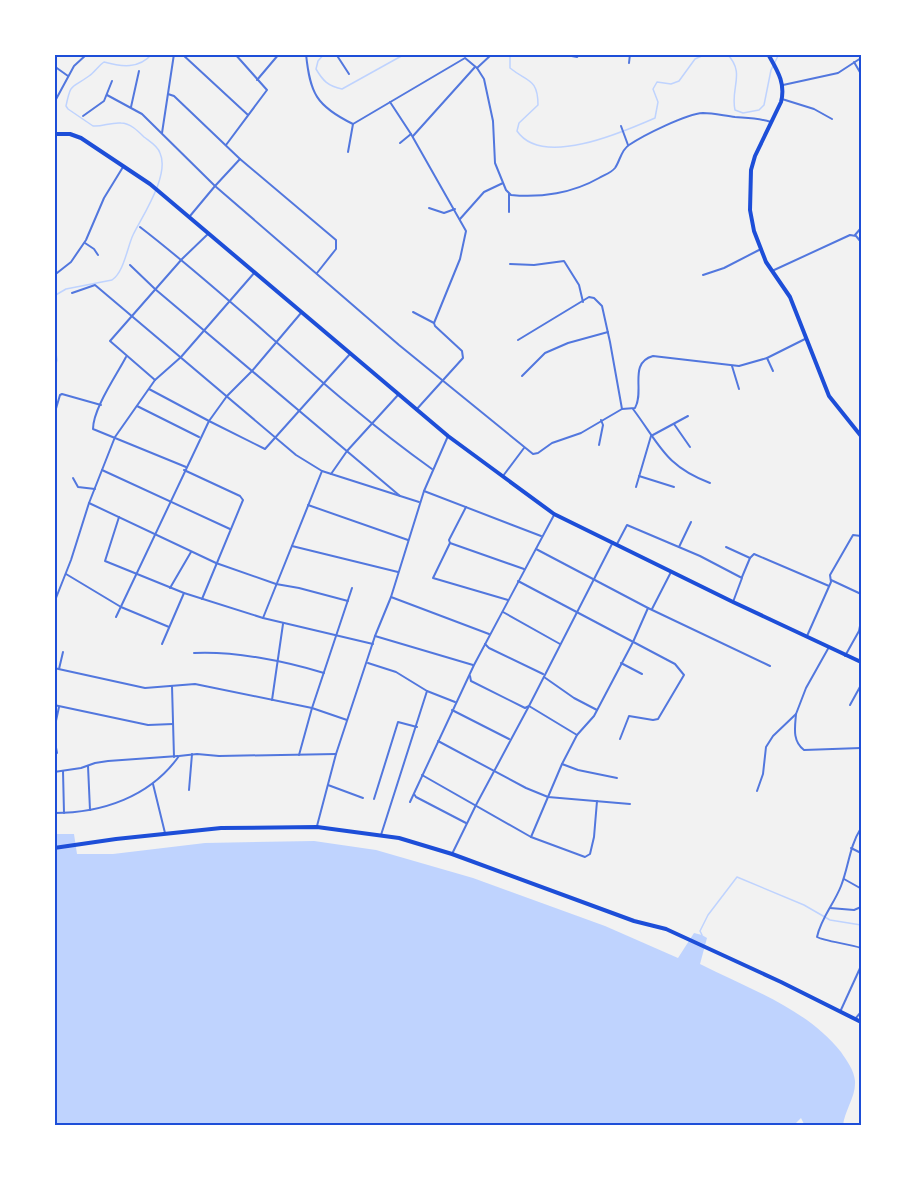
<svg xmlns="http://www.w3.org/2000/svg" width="915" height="1180" font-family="'Public Sans',sans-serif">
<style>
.water{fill:#bfd3fe}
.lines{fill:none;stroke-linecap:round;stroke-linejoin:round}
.stream{stroke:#bfd3fe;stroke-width:1.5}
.minor{stroke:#5277de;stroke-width:2}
.secondary{stroke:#1d4ed8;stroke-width:4}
.trunk{stroke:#1d4ed8;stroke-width:4}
.neatline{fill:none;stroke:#1d4ed8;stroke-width:2}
</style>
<rect width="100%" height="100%" fill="#f2f2f2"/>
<path class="water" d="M54,834H74L77,854H113L205,843L314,841L376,850L473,878L605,926L678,958L694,933L702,935L707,938L700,964C749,989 806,1008 841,1052C847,1061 854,1070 855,1081C856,1097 844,1111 843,1126H805L801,1118L793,1126H54Z"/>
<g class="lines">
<g class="stream">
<path d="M324,54L318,61L316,69C323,81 328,86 342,89L405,54"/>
<path d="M510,54V68C527,82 538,78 538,105L519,123L517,131C542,168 623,132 655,118L658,102L653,89L657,82L671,84L679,81L695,59L706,54"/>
<path d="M727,54C746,73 730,88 735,110L743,113L759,110L764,105L771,70L779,54"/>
<path d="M54,296L66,289L112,280C124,272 127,248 133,235C143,215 170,175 160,153C158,146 149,141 144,137C138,131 130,123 121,123C111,122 102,127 93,126L68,109L66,106C71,82 71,89 89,76C95,72 98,66 104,62C122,67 139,69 152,54"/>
<polyline points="54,340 57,360 54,371"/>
<polyline points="702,935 700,931 708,915 737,877 804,905 830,920 861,925"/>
</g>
<g class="minor">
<polyline points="182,54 248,115"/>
<path d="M306,54C310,93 316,106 353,124L465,58L477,68L484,79L493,121L495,163L506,190L511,195C541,198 573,193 599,178C604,175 611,173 615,168C620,161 621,150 629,145C644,135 686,114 703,113C714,113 725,116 735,117C748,118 759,118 771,122"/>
<polyline points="336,54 349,74"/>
<polyline points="561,54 577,57 580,54"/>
<polyline points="854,62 861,74"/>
<polyline points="629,63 630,54"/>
<polyline points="54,66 68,76"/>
<polyline points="477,68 492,54"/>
<polyline points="257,80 279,54"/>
<polyline points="783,85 838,73 861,58"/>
<polyline points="168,94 174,96 240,159 336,240 336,249 317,273"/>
<polyline points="107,95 142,114 215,186 240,159"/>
<polyline points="782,99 814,109 832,119"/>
<polyline points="390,102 411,134 466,231 460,259 434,323 435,326 462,351 463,358 416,410"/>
<polyline points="54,103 74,66 87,54"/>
<polyline points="131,107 139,71"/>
<polyline points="83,116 104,101 112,81"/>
<polyline points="621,126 628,145"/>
<polyline points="162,133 174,54"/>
<polyline points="413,136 475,67"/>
<polyline points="400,143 411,134"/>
<polyline points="226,145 267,90 235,54"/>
<polyline points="348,152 353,124"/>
<polyline points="429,208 444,213 455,209"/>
<polyline points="509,212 509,194"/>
<path d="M190,216L215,186L399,345L533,454L538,453L552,443L581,433L622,409L635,408C645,391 628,363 653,356L739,366L767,358L807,338"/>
<polyline points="460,219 484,192 503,183"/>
<path d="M140,227C240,304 329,396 432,469"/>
<polyline points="855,235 861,228"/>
<polyline points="85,243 94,249 98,255"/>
<polyline points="510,264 534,265 564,261 579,285 583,302"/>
<polyline points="130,265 155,289 400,496"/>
<polyline points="772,271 850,235 856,236 861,242"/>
<polyline points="57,273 71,262 86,240 104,198 123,167"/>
<polyline points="703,275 724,268 759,250"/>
<polyline points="72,293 95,285 296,455 322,471 263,618"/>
<polyline points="413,312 434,323"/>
<polyline points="518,340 589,297 594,298 602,306 610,342 622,409"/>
<path d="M126,357C116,376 93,409 93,429L186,467"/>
<polyline points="767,358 773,371"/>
<polyline points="732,366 739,389"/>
<polyline points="522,376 545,353 568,343 608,332"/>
<polyline points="155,380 110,341 182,259 209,233"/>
<polyline points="149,389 209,421 265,449 350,354"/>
<polyline points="137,406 199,437"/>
<path d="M633,409C660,445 665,466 710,483"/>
<polyline points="55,412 60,395 62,394 101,405"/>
<polyline points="674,424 690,447"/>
<polyline points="599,445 603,425 601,420"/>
<polyline points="102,470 230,529"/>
<polyline points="184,470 240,496 243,500 202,599"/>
<polyline points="322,471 419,502"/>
<polyline points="331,474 347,451 398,395"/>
<polyline points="503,476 524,448"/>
<polyline points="639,476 674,487"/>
<polyline points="73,478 78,487 95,489"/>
<polyline points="636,487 651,436 688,416"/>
<polyline points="424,491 541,536"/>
<polyline points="89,503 216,563 276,584 299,588 348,601"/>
<polyline points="308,505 408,540"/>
<polyline points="466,507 449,540 450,543 524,569"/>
<polyline points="119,517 105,561 184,593 263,618 373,644"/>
<polyline points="450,543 433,578 508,600"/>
<polyline points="617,544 627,525 700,556 742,578 733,602"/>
<polyline points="292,546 398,572"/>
<polyline points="679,547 691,522"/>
<polyline points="726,547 750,558"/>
<polyline points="536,549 648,608 770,666"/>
<polyline points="66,574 121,607 169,627"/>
<polyline points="742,577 750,558 754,554 829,586"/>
<polyline points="831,580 861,594"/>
<polyline points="518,581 675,664 684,675 658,719 653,720 629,716 620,739"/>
<polyline points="170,588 191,552"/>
<polyline points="391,597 489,634"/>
<polyline points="54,603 71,560 89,503 115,437 155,380 181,357 255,272"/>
<polyline points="652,609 671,572"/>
<polyline points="503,612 560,644"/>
<polyline points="116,617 209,421 227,396 252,371 301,313"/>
<polyline points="375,636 473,665"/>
<polyline points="807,636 831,582 830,575 853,535 861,536"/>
<polyline points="162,644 184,593"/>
<polyline points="485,644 489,648 543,674"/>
<path d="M194,653C235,651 285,661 324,673"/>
<polyline points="845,656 859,631 861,621"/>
<polyline points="368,663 396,672 427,691 381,835"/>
<polyline points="621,663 642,674"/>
<polyline points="54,668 145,688 195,684 312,708 347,720"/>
<polyline points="59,669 63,652"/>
<polyline points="470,676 471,681 525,708 529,706 577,735 562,764 531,837"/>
<polyline points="544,677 574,698 597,710"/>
<polyline points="172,686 174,757"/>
<polyline points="427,691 455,702"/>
<polyline points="272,700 283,624"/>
<polyline points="54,705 148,725 173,724"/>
<polyline points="850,705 861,685"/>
<polyline points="452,710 509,739"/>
<path d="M796,714C795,727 792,741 804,750L861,748"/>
<polyline points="54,730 59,707"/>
<polyline points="577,735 594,716 633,642 648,608"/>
<polyline points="54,737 57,753"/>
<polyline points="438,741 526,788 548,797 630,804"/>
<polyline points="299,755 312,708 352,588"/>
<polyline points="562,764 578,770 617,778"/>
<polyline points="88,766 90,810"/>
<polyline points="63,771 64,813"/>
<polyline points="54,772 81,768 95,763 108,761 178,756"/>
<polyline points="422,775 531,837 585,857 590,854 594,837 597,801"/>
<polyline points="153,784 165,833"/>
<polyline points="328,785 363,798"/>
<polyline points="189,790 192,754"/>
<polyline points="757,791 763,774 766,747 773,736 796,714 806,688 829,647"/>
<polyline points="414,794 416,797 466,823"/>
<polyline points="374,799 398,722 417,727"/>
<polyline points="410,802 474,665 554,515"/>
<path d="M54,813C102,813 150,797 179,756L197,754L219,756L336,754"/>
<polyline points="317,826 336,754 375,636 391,597 424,491 448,436"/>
<path d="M861,828C849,847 849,866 841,886C834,904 821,918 817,937C824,941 849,944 861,948"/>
<polyline points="851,848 861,853"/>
<polyline points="452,854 476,805 529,706 613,542"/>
<polyline points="844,879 860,888"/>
<polyline points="830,908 854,910 861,907"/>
<polyline points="840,1012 861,966"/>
<polyline points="855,1019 861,1012"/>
</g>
<polyline class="secondary" points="54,848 116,839 221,828 317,827 399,838 452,854 634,921 666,929 781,982 861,1022"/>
<g class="trunk">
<path d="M768,54C777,70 786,83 781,102L755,156L751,170L750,210L754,231L766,262L790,297L829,396L861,436"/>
<polyline points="54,134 70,134 81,138 150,184 448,436 554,514 733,602 861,662"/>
</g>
</g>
<rect width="915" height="1180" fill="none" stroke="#ffffff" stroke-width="111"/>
<rect x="56" y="56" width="804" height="1068" class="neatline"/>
</svg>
